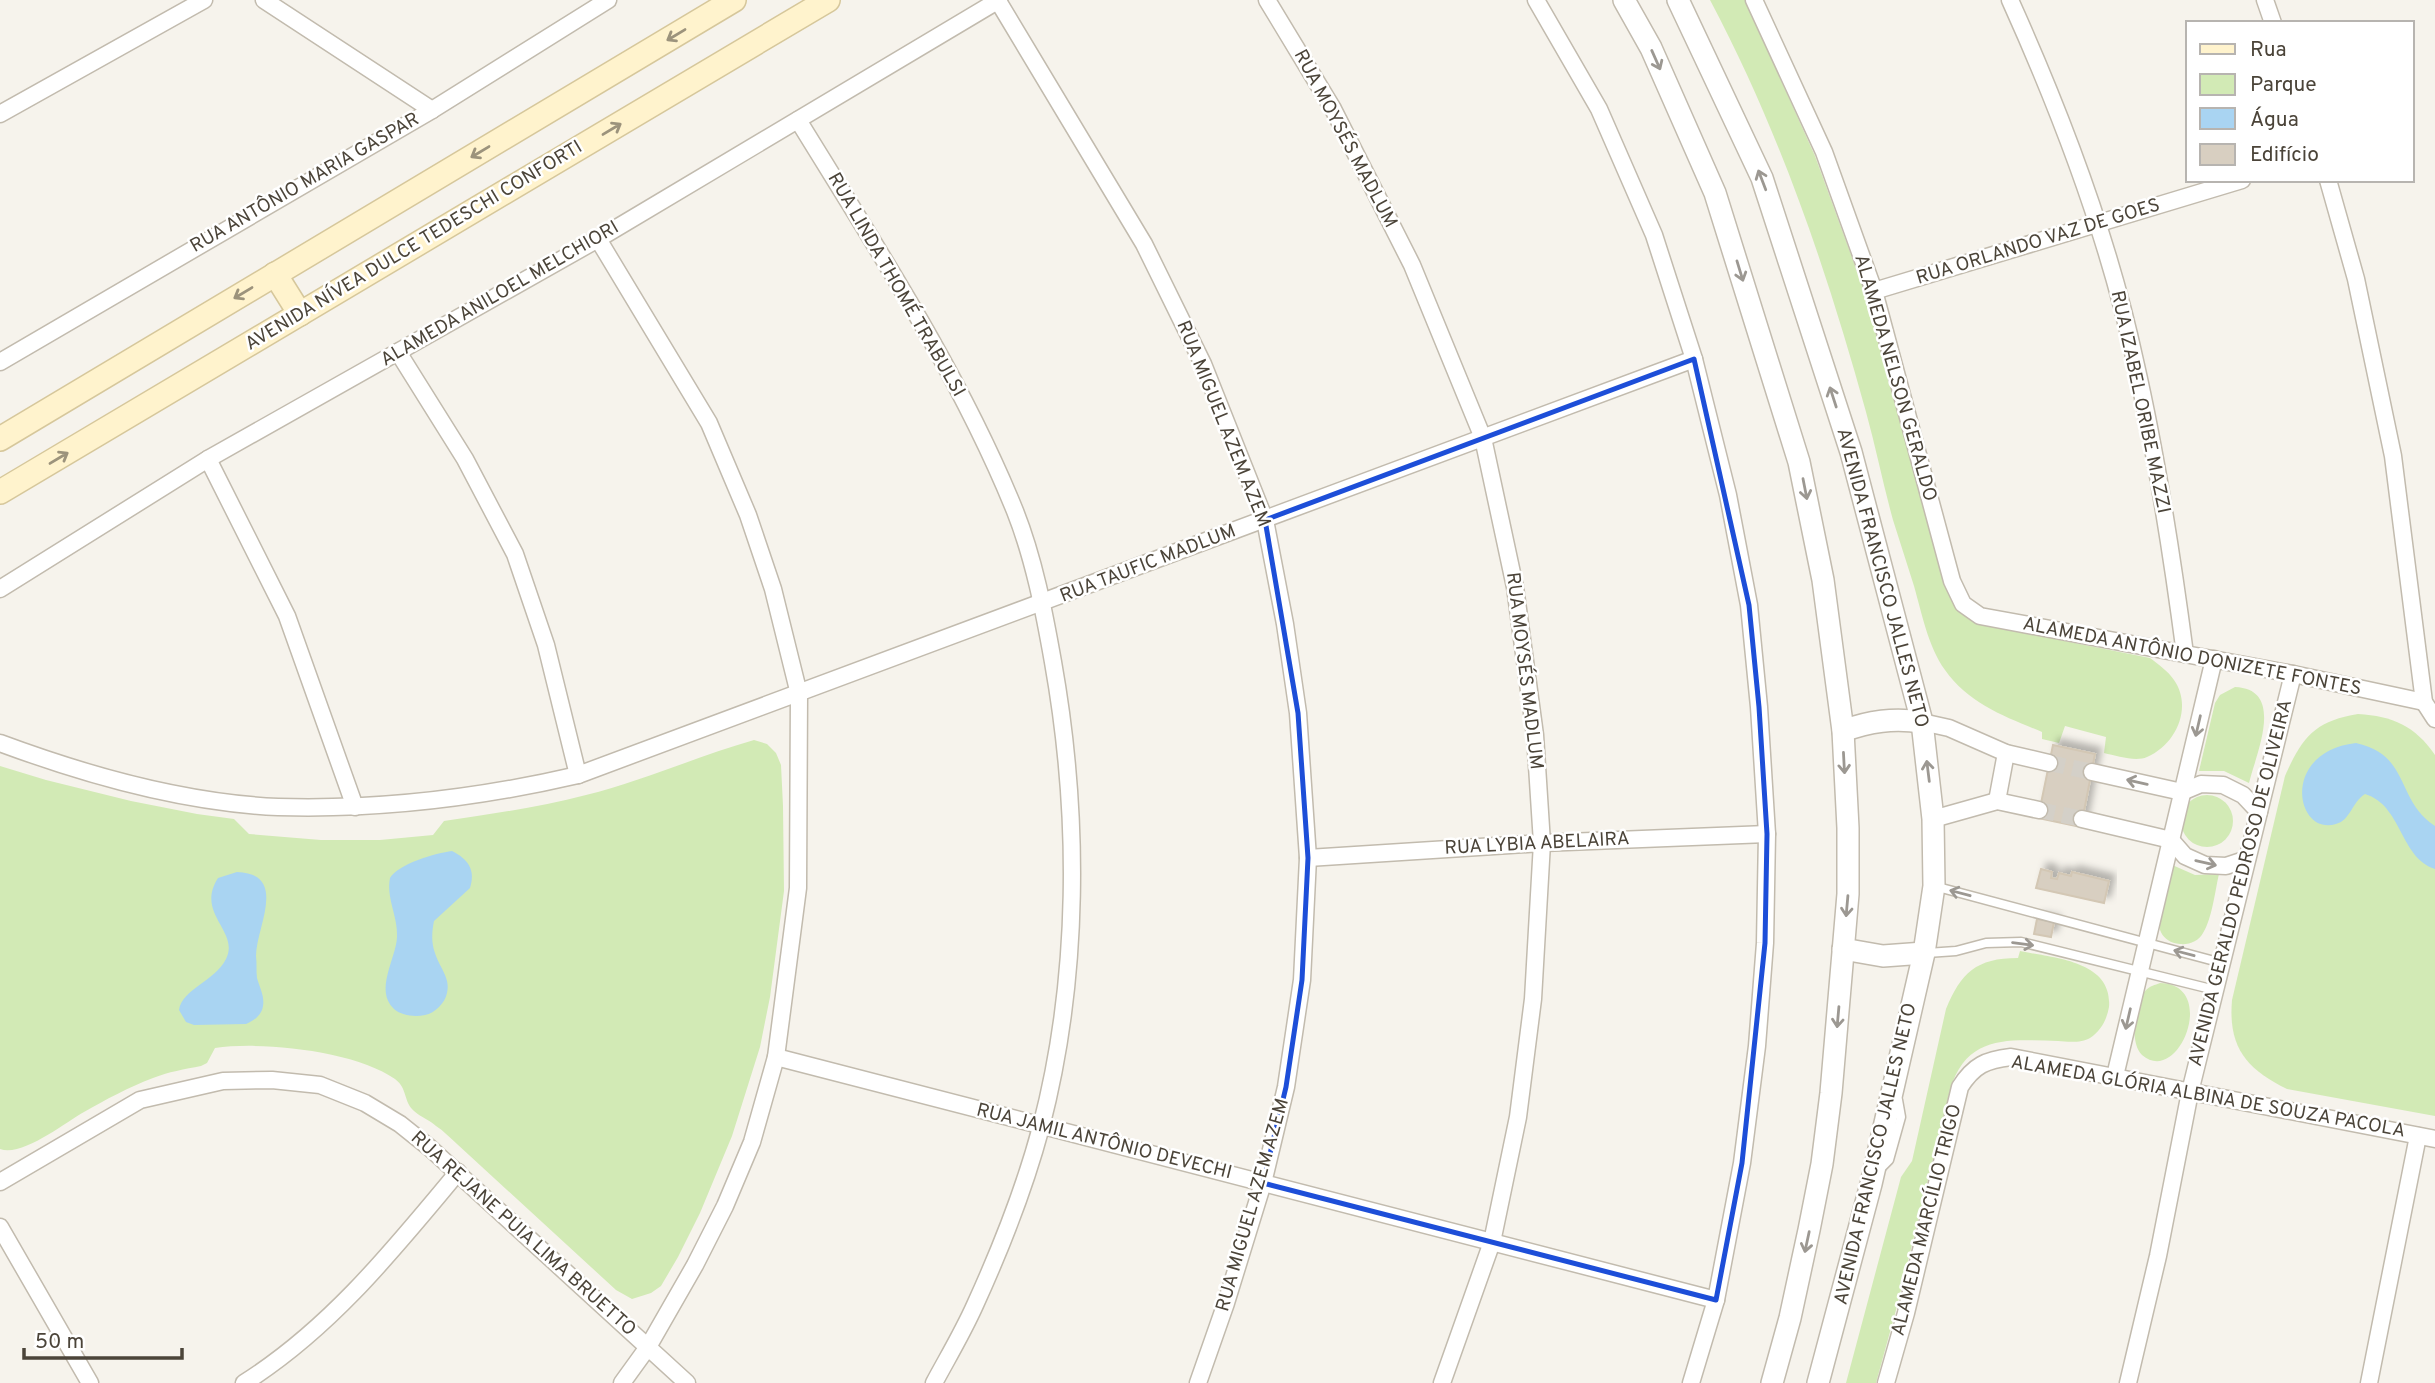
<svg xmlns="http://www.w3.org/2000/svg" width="2435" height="1383" font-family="Overpass,sans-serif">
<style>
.green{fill:#d2eab5}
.water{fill:#a9d4f2}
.building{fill:#d8cfc1;stroke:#d3c7b4;stroke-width:2;filter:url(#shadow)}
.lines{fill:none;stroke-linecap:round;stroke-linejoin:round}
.minor-tunnel{stroke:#d4d0c8;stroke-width:16;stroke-dasharray:16 8;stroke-linecap:butt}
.service-casing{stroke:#c2bbae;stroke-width:11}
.minor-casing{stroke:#c2bbae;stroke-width:19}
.tertiary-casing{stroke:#c2bbae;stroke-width:24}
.secondary-casing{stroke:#d6c79b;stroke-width:26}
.service{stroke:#fff;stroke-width:8}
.minor{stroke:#fff;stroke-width:16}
.tertiary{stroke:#fff;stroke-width:21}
.secondary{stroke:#fff3cd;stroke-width:23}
.oneway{stroke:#9c937c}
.oneway2{stroke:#9c9892}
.marked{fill:none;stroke:#1d4ed8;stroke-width:5;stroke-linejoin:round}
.labels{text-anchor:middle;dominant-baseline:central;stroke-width:5;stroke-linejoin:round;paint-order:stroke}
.street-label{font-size:19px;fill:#4b4439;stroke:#fff}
</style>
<defs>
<filter id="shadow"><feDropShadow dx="6" dy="-6" stdDeviation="3.5" flood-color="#0004"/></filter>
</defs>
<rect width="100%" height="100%" fill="#f6f3ec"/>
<g class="green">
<path d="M1710,0H1745L1815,156L1865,293L1945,583L1979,624L2150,658C2158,664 2168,671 2174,680C2193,707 2176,745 2147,757C2136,762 2117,756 2104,753L2106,737L2065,726L2059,743L2042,739V732C2006,717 1969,704 1945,670C1928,646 1922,614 1914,586C1907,564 1900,542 1893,520C1883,484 1876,448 1866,412C1827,270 1779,130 1710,0Z"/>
<path d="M2235,687C2286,689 2256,754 2249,783L2224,771H2199L2215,703L2220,695Z"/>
<path d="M2358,714C2393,716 2415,726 2435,755V1116L2287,1089C2246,1069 2228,1047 2232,1000L2285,776C2302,737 2315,721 2358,714Z"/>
<path d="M754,740L767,744L776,753L781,765L783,806L784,891L770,997L760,1047L732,1136L700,1213L678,1257L661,1286L651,1293L632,1299L616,1290L457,1144C450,1138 444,1131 436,1126C430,1120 420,1117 414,1111C403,1101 408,1089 395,1079C356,1051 262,1041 215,1048L207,1063L201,1066C185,1069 168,1072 153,1078C129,1087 105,1100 84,1112C64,1123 23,1157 0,1149V766L46,780L131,801L197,814L234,819L249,834L321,840H380L433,835L444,821C492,814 540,807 586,795C643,781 698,756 754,740Z"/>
<circle cx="2207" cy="821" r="26"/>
<path d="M2170,864L2195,875L2219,874C2215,891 2212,919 2203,933C2199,941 2189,945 2180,944C2142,940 2164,887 2170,864Z"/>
<path d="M2020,951C2052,958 2113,960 2109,1007C2107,1019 2101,1031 2090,1038C2082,1043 2068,1042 2058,1041C2010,1040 1967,1033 1950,1090L1896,1310L1876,1383H1846L1901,1177L1912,1161L1946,1009C1961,973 1976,958 2018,958Z"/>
<path d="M2160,983C2219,984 2179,1087 2142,1055C2129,1043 2134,1001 2146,990C2150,986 2155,985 2160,983Z"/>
</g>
<g class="water">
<path d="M2356,743C2411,755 2395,800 2435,826V869C2400,858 2402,805 2365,794C2351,803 2351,820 2336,824C2296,837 2279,752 2356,743Z"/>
<path d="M452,851C468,859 476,870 470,888L434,921C432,931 431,942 435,953C439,967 451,978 447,993C445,1003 435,1013 425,1015C415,1017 402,1016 394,1009C374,990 396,959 397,937C398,916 386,898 390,878C398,864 436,853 452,851Z"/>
<path d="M237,872C289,874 256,927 256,956C257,963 256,971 257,978C260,989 266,998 262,1010C259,1017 253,1021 246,1024L194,1025L186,1022L179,1010C182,989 214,982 226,959C240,931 195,914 218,878Z"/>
</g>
<g class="building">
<polygon points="2053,745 2095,754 2081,827 2038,818"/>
<polygon points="2041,869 2052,872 2051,878 2057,879 2059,873 2071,876 2072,872 2109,881 2104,903 2036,888"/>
<polygon points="2037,919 2054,922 2051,937 2034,934"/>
</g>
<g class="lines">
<g class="minor-tunnel">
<polyline points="2049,763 2092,772"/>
<polyline points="2039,810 2082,819"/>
</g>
<defs>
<g id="service">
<polyline points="1934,886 2222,963"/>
<polyline points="1927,953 1956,951 1986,943 2021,942 2215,990"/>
<polyline points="1880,1169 1889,1160 1901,1117 1898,1100"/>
</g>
<g id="minor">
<polyline points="264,0 432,110"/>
<polyline points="1267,0 1333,109 1412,265 1483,438 1515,587 1535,735 1542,843 1533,999 1518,1117 1492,1242 1442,1383"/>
<polyline points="1536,0 1599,109 1654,235 1694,359 1728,495 1749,605 1759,707 1767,834 1765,943 1757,1046 1742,1163 1716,1300 1691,1383"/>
<polyline points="1754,0 1824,152 1874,291 1952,581 1963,604 1980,616 2293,674 2424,702"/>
<path d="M2010,0C2061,113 2109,240 2135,361C2157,457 2172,555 2185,654"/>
<polyline points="2265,0 2273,23"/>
<polyline points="998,1 1144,244 1203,364 1265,520 1285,624 1298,713 1308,858 1302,980 1286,1087 1263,1183 1226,1303 1198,1383"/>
<polyline points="0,114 204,0"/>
<path d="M798,120C876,247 959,373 1015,511C1034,559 1044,611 1053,662C1080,814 1080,977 1041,1127C1025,1187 1001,1248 975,1305C963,1332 948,1357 934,1383"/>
<polyline points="2328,180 2356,279 2393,456 2424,702 2435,719"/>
<polyline points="598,239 709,423 748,515 773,589 799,694 798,888 776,1057 752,1142 725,1206 695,1265 648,1347 622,1383"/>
<polyline points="1874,291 2242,180"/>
<polyline points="398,352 465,459 515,554 546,645 578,775"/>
<polyline points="0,362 432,110 608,0"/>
<polyline points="208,459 287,616 355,807"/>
<polyline points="0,589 208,459 598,239 999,0"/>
<polyline points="1922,722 1949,728 2006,753 2049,763"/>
<path d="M0,743C86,775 186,803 278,807C380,810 479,798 578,775L1694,359"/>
<polyline points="2092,772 2182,792 2201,784 2223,785 2243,795 2259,812"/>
<polyline points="1997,801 2006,753"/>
<polyline points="1933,819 1997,801 2039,810"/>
<polyline points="2082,819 2171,840 2185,856 2205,865 2226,866 2247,859"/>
<polyline points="1308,858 1542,843 1767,834"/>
<polyline points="776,1057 1716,1300"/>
<polyline points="2115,1076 2214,659"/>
<polyline points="0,1182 140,1100 223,1081 272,1080 320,1085 365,1103 400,1124 430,1148 687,1383"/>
<polyline points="0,1227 90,1383"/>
<path d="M244,1383C330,1329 394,1249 458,1172"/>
<path d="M1886,1383L1906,1313L1960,1087C1974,1065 1986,1060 2011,1057L2435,1139"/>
<polyline points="2128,1383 2158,1256 2190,1092 2293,674"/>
<polyline points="2369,1383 2418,1136"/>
</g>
<g id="tertiary">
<polyline points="1624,0 1651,48 1715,193 1799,462 1823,580 1843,731 1848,828 1848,894 1831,1093 1822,1164 1809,1230 1790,1318 1772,1383"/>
<polyline points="1678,0 1762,178 1851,452 1922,722 1933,819 1934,886 1924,953 1871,1184 1818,1383"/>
<path d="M1843,731C1870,721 1893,718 1922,722"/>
<polyline points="1843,949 1883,956 1924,953"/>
</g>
<g id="secondary">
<polyline points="275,274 300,314"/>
<polyline points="0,439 734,0"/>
<polyline points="0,492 828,0"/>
</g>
</defs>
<use href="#service" class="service-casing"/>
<use href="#minor" class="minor-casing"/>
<use href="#tertiary" class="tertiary-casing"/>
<use href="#secondary" class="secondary-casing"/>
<use href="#service" class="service"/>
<use href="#minor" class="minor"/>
<use href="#tertiary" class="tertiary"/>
<use href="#secondary" class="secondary"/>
</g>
<defs><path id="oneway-shaft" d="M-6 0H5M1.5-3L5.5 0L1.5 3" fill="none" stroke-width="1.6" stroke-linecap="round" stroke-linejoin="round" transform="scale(1.75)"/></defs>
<g class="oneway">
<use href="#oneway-shaft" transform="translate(676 35) rotate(149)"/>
<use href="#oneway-shaft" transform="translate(612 129) rotate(-31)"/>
<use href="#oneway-shaft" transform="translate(480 152) rotate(149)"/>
<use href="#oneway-shaft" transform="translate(243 293) rotate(149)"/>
<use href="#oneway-shaft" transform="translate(59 458) rotate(-31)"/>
</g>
<g class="oneway2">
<use href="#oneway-shaft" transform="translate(1656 60) rotate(66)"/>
<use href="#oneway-shaft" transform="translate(1762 180) rotate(-111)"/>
<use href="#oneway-shaft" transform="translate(1740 271) rotate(73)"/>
<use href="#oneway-shaft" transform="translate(1833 397) rotate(-108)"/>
<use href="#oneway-shaft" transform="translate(1805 489) rotate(79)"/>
<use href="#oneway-shaft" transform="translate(2198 726) rotate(103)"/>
<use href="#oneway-shaft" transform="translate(1844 763) rotate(87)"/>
<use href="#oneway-shaft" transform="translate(1928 771) rotate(-97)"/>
<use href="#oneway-shaft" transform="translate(2137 782) rotate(-167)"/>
<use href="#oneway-shaft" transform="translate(2206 863) rotate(13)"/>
<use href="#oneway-shaft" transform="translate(1960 893) rotate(-165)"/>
<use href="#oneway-shaft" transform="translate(1847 906) rotate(95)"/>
<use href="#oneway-shaft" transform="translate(2023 944) rotate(8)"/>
<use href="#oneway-shaft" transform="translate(2184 953) rotate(-165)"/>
<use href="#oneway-shaft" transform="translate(1838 1017) rotate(95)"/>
<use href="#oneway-shaft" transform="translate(2128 1019) rotate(103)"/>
<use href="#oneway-shaft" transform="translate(1807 1242) rotate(102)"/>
</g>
<path class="marked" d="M1694,359L1749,605L1759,707L1767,834L1765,943L1742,1163L1716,1300L1263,1183L1286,1087L1302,980L1308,858L1298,713L1265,520Z"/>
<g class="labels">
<g class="street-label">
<text transform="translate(1345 139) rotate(62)">RUA MOYSÉS MADLUM</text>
<text transform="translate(305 183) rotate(-30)">RUA ANTÔNIO MARIA GASPAR</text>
<text transform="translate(2038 242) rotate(-17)">RUA ORLANDO VAZ DE GOES</text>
<text transform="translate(414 246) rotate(-31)">AVENIDA NÍVEA DULCE TEDESCHI CONFORTI</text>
<text transform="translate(896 285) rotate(60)">RUA LINDA THOMÉ TRABULSI</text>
<text transform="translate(500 294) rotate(-30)">ALAMEDA ANILOEL MELCHIORI</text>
<text transform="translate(1895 378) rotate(74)">ALAMEDA NELSON GERALDO</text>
<text transform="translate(2140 402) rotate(78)">RUA IZABEL ORIBE MAZZI</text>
<text transform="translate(1223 424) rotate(68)">RUA MIGUEL AZEM AZEM</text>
<text transform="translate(1148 564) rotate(-21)">RUA TAUFIC MADLUM</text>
<text transform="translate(1882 578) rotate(75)">AVENIDA FRANCISCO JALLES NETO</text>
<text transform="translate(2192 657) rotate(11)">ALAMEDA ANTÔNIO DONIZETE FONTES</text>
<text transform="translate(1524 671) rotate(83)">RUA MOYSÉS MADLUM</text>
<text transform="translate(1537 844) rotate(-3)">RUA LYBIA ABELAIRA</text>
<text transform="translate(2241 883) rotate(-76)">AVENIDA GERALDO PEDROSO DE OLIVEIRA</text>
<text transform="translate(2208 1097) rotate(10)">ALAMEDA GLÓRIA ALBINA DE SOUZA PACOLA</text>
<text transform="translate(1104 1142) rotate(14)">RUA JAMIL ANTÔNIO DEVECHI</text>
<text transform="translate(1876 1154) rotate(-77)">AVENIDA FRANCISCO JALLES NETO</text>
<text transform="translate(1253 1205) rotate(-74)">RUA MIGUEL AZEM AZEM</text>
<text transform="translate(1927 1220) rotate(-76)">ALAMEDA MARCÍLIO TRIGO</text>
<text transform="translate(523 1234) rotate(42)">RUA REJANE PUIA LIMA BRUETTO</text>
</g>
</g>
<rect x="2186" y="21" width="228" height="161" fill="#ffffff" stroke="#b7b4b0" stroke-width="2"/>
<rect x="2200" y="44" width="35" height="10" fill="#fff3cd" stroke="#b7b4b0" stroke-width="2"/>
<text x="2250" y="56" font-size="21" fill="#4b4439">Rua</text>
<rect x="2200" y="74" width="35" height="21" fill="#d2eab5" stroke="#b7b4b0" stroke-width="2"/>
<text x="2250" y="91" font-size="21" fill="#4b4439">Parque</text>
<rect x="2200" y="108" width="35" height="21" fill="#a9d4f2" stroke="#b7b4b0" stroke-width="2"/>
<text x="2250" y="126" font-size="21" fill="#4b4439">Água</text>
<rect x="2200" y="144" width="35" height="21" fill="#d8cfc1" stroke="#b7b4b0" stroke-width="2"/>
<text x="2250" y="161" font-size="21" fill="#4b4439">Edifício</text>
<path d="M24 1348v10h158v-10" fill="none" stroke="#4b4439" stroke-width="3.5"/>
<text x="35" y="1348" font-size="21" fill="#4b4439" stroke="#ffffff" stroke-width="5" paint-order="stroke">50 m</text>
</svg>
